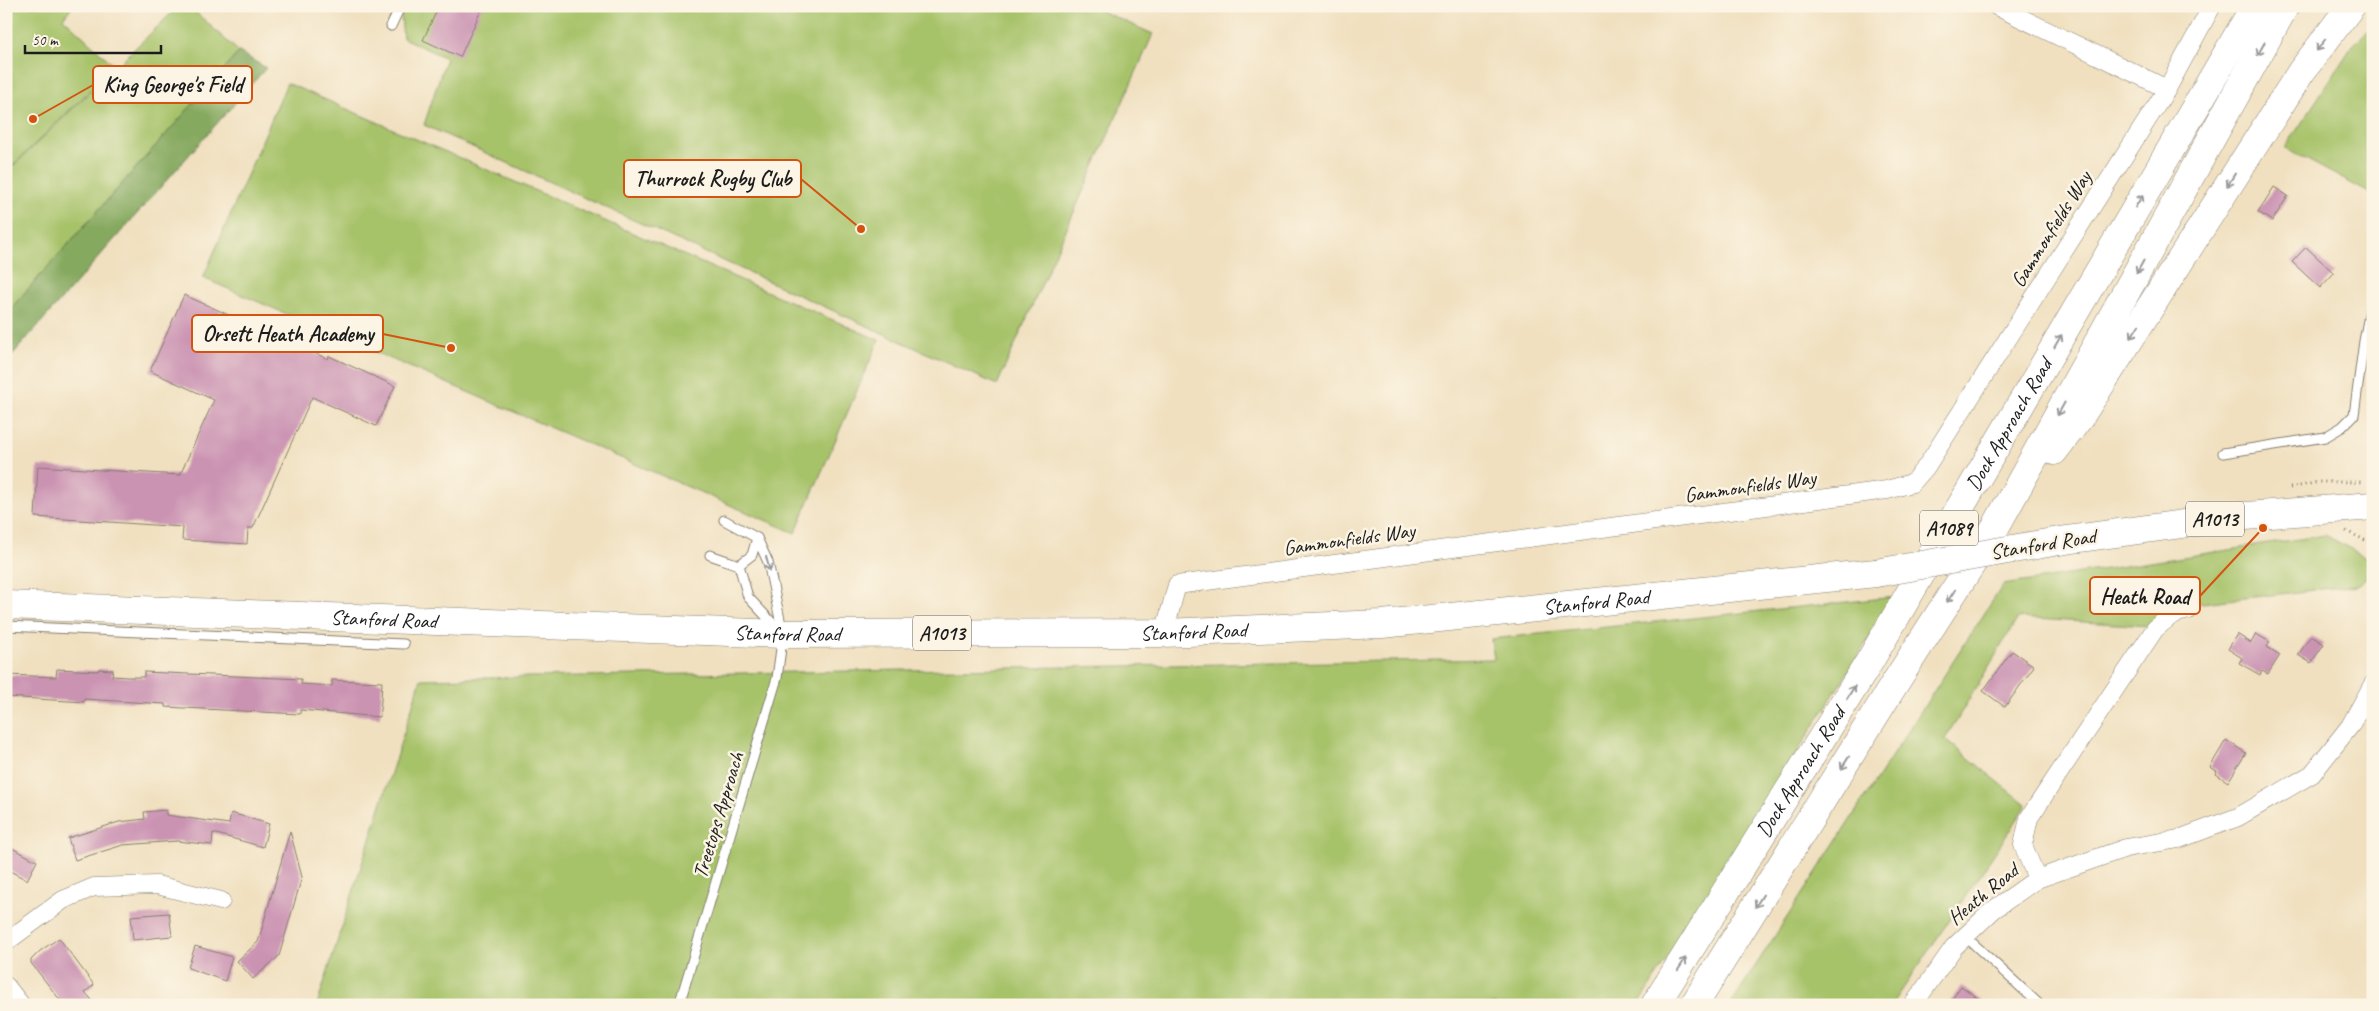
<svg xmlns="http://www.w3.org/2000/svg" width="2379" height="1011" font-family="Caveat,sans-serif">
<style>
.green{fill:#a7c36a;stroke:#627043}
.forest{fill:#85a95e;stroke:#50623d}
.building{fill:#ca93b2}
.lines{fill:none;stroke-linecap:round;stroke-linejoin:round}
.service-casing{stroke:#867e6e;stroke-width:11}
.minor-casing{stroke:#867e6e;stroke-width:19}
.primary-casing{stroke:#867e6e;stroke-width:29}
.trunk-casing{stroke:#867e6e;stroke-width:29}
.path{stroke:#867e6e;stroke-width:3;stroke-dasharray:1 4;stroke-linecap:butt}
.service{stroke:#fff;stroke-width:9}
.minor{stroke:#fff;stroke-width:18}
.primary{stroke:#fff;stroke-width:28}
.trunk{stroke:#fff;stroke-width:28}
.primary-bridge-casing{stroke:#867e6e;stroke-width:29;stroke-linecap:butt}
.primary-bridge{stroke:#fff;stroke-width:28}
.oneway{stroke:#999}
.labels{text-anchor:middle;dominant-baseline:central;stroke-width:5;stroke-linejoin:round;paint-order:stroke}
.shield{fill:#fcf5e5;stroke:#5f5d58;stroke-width:1}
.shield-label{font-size:20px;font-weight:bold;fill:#1c1c1c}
.street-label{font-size:21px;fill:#1c1c1c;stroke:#fcf5e5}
.leader{fill:none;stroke:#d4530e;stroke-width:2}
.callout-dot{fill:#d4530e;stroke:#fcf5e5;stroke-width:2}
.callout{fill:#fcf5e5;stroke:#d4530e;stroke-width:2}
.callout-label{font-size:22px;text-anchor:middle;font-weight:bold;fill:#1c1c1c}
</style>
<rect width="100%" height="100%" fill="#fcf5e5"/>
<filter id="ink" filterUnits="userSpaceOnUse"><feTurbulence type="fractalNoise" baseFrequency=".02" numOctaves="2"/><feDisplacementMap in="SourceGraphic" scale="10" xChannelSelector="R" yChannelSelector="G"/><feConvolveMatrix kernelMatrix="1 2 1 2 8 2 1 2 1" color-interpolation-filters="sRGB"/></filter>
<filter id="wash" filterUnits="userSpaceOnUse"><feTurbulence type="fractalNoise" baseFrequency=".0096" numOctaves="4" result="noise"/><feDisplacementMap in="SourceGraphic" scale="20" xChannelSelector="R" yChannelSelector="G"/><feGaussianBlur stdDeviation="1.12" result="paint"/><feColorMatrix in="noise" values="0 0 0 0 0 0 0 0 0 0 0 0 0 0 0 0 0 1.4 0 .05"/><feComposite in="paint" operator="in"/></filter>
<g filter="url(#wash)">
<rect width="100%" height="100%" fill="#f0e0c0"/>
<g class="green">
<polygon points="6,6 73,6 63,18 115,66 6,172"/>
<polygon points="179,6 189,6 239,52 6,314 6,173"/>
<polygon points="400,6 1090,6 1153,34 997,385 424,125 446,58 403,38"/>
<polygon points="2373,25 2373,195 2285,148 2353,45"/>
<polygon points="287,83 879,340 795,533 203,278"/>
<polygon points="2325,535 2373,561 2373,573 2358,585 2176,606 2149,626 2018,618 1945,739 2027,805 1892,1005 1730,1005 2003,585"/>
<polygon points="1895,597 1638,1005 317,1005 421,679 1494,659 1491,639"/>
</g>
<polygon class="forest" points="239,52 266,68 6,362 6,314"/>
<g id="blocks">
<g class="building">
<polygon points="439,6 483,6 460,57 423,40"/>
<polygon points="2274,187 2288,196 2272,221 2258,212"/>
<polygon points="2306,247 2334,273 2320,288 2292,262"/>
<polygon points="184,295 328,359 329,356 395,386 376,426 312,397 253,528 248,528 247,544 182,540 183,527 35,517 38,466 180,475 214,400 150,371"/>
<polygon points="2237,634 2251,643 2256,634 2270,642 2267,647 2280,655 2268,674 2262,671 2260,675 2239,663 2242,658 2228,649"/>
<polygon points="2311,636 2324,644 2311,663 2298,655"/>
<polygon points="2012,651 2034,666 2005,707 1983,691"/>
<polygon points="57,669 98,671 98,669 113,670 112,676 127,677 144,677 144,672 301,679 301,684 332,686 332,680 382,682 380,717 300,710 300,714 165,707 165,704 84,699 84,702 6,697 6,675 56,677"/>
<polygon points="2226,740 2246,753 2228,782 2216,774 2217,771 2210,767"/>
<polygon points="166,810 166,815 229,824 231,813 269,824 263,847 213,833 212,845 177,841 123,845 75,860 68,838 119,822 145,819 144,812"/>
<polygon points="290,831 302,877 279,956 253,979 237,961 258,942"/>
<polygon points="6,845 37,861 27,880 6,869"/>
<polygon points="169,913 172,936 133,940 131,916"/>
<polygon points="59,938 94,985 85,992 96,1005 64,1005 31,963 31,960 40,951"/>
<polygon points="195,946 232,957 225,981 188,968"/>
<polygon points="1961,986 1988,1005 1948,1005"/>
</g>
</g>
</g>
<g filter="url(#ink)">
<use href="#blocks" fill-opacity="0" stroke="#867e6e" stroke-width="1"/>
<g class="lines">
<defs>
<g id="service">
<polyline points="391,26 398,11 398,6"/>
<polyline points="2223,453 2325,437 2342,427 2354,415 2364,341 2373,294"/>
<polyline points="710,555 739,565 748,597 777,628"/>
<polyline points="739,565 752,555 757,538"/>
<polyline points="6,626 404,644"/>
<polyline points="1965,936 2040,1005"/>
<polyline points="679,1005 777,678 783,634 768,562 757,538 724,520"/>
</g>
<g id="minor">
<polyline points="1996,6 2167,89"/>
<polyline points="1164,633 1177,585 1887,490 1912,483 1926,467 2167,89 2212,6"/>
<polyline points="2037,879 2023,845 2029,818 2155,629 2173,614 2189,610"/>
<polyline points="6,942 63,900 94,887 157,885 221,901"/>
<polyline points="6,986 21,1005"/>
<polyline points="1913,1005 1954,947 1993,910 2037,879 2126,848 2179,839 2238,817 2312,774 2350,726 2373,684"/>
</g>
<g id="primary">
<polyline points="2059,541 2233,517 2373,506"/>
<path id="s1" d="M6,605L783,634L1164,633L1382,624L1876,573"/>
</g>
<g id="trunk">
<polyline points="2054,451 2080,417 2301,72 2351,6"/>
<path id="s2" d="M1655,1005L1868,664L2255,6"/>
<polyline points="1694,1005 1895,683 1996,526 2285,6"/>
</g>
</defs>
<use href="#service" class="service-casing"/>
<use href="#minor" class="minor-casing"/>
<use href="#primary" class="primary-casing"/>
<use href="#trunk" class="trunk-casing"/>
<g class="path">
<polyline points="2290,488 2319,482 2363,482"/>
<polyline points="2346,531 2373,544"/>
</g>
<use href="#service" class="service"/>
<use href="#minor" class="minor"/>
<use href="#primary" class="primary"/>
<use href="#trunk" class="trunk"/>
<defs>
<polyline id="primary-bridge" points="1876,573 2059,541"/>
</defs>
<use href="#primary-bridge" class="primary-bridge-casing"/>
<use href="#primary-bridge" class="primary-bridge"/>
</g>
<defs><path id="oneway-shaft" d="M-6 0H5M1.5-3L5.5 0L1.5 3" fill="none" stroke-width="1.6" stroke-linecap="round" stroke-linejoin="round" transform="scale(1.25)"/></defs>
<g class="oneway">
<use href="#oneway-shaft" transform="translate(2321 45) rotate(127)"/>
<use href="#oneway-shaft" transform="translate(2261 49) rotate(119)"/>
<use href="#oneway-shaft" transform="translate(2231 180) rotate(122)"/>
<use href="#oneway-shaft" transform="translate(2139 201) rotate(-59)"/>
<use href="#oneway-shaft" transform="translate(2140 267) rotate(119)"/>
<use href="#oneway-shaft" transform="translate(2135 331) rotate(123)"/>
<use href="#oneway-shaft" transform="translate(2058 341) rotate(-60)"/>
<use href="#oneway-shaft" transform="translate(2061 409) rotate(119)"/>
<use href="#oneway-shaft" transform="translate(768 564) rotate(75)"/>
<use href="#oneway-shaft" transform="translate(1951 596) rotate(123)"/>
<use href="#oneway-shaft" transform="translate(1851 692) rotate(-58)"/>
<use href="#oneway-shaft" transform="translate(1845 763) rotate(122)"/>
<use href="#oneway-shaft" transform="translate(1759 901) rotate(122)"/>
<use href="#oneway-shaft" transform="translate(1682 964) rotate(-57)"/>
</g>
</g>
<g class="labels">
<g class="shield">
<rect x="2186" y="501.5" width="58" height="35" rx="4"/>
<rect x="1920" y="510.5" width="58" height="35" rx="4"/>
<rect x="913" y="615.5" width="58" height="35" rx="4"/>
</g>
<g class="shield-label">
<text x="2215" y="519">A1013</text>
<text x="1949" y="528">A1089</text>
<text x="942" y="633">A1013</text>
</g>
<g class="street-label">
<text transform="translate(2051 229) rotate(-58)">Gammonfields Way</text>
<text stroke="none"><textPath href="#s2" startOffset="680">Dock Approach Road</textPath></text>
<text transform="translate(1750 486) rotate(-8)">Gammonfields Way</text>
<text transform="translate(1349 539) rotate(-8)">Gammonfields Way</text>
<text transform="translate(2043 544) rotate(-9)">Stanford Road</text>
<text stroke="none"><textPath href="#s1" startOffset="1592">Stanford Road</textPath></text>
<text stroke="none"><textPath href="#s1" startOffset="378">Stanford Road</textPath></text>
<text stroke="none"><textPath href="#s1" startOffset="1188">Stanford Road</textPath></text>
<text stroke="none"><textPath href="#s1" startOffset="782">Stanford Road</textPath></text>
<text stroke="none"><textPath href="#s2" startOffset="275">Dock Approach Road</textPath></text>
<text transform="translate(718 815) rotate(-73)">Treetops Approach</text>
<text transform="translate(1983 894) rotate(-39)">Heath Road</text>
</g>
</g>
<path class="leader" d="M33 119L93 85M861 229L801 179M451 348L383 334M2263 528L2200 596"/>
<g class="callout-dot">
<circle cx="33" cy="119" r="5"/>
<circle cx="861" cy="229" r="5"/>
<circle cx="451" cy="348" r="5"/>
<circle cx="2263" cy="528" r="5"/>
</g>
<g class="callout">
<rect x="93" y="66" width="159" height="37" rx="5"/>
<rect x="624" y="160" width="177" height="37" rx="5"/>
<rect x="192" y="315" width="191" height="37" rx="5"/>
<rect x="2090" y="577" width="110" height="37" rx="5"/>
</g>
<g class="callout-label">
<text x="173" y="92">King George's Field</text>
<text x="713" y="186">Thurrock Rugby Club</text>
<text x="288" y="341">Orsett Heath Academy</text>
<text x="2145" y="604">Heath Road</text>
</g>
<rect width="2379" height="1011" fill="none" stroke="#fcf5e5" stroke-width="25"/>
<path d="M25 45v8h136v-8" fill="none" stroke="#1c1c1c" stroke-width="2.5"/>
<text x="32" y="45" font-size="15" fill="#1c1c1c" stroke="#fcf5e5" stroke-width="4" paint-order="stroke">50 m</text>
</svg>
